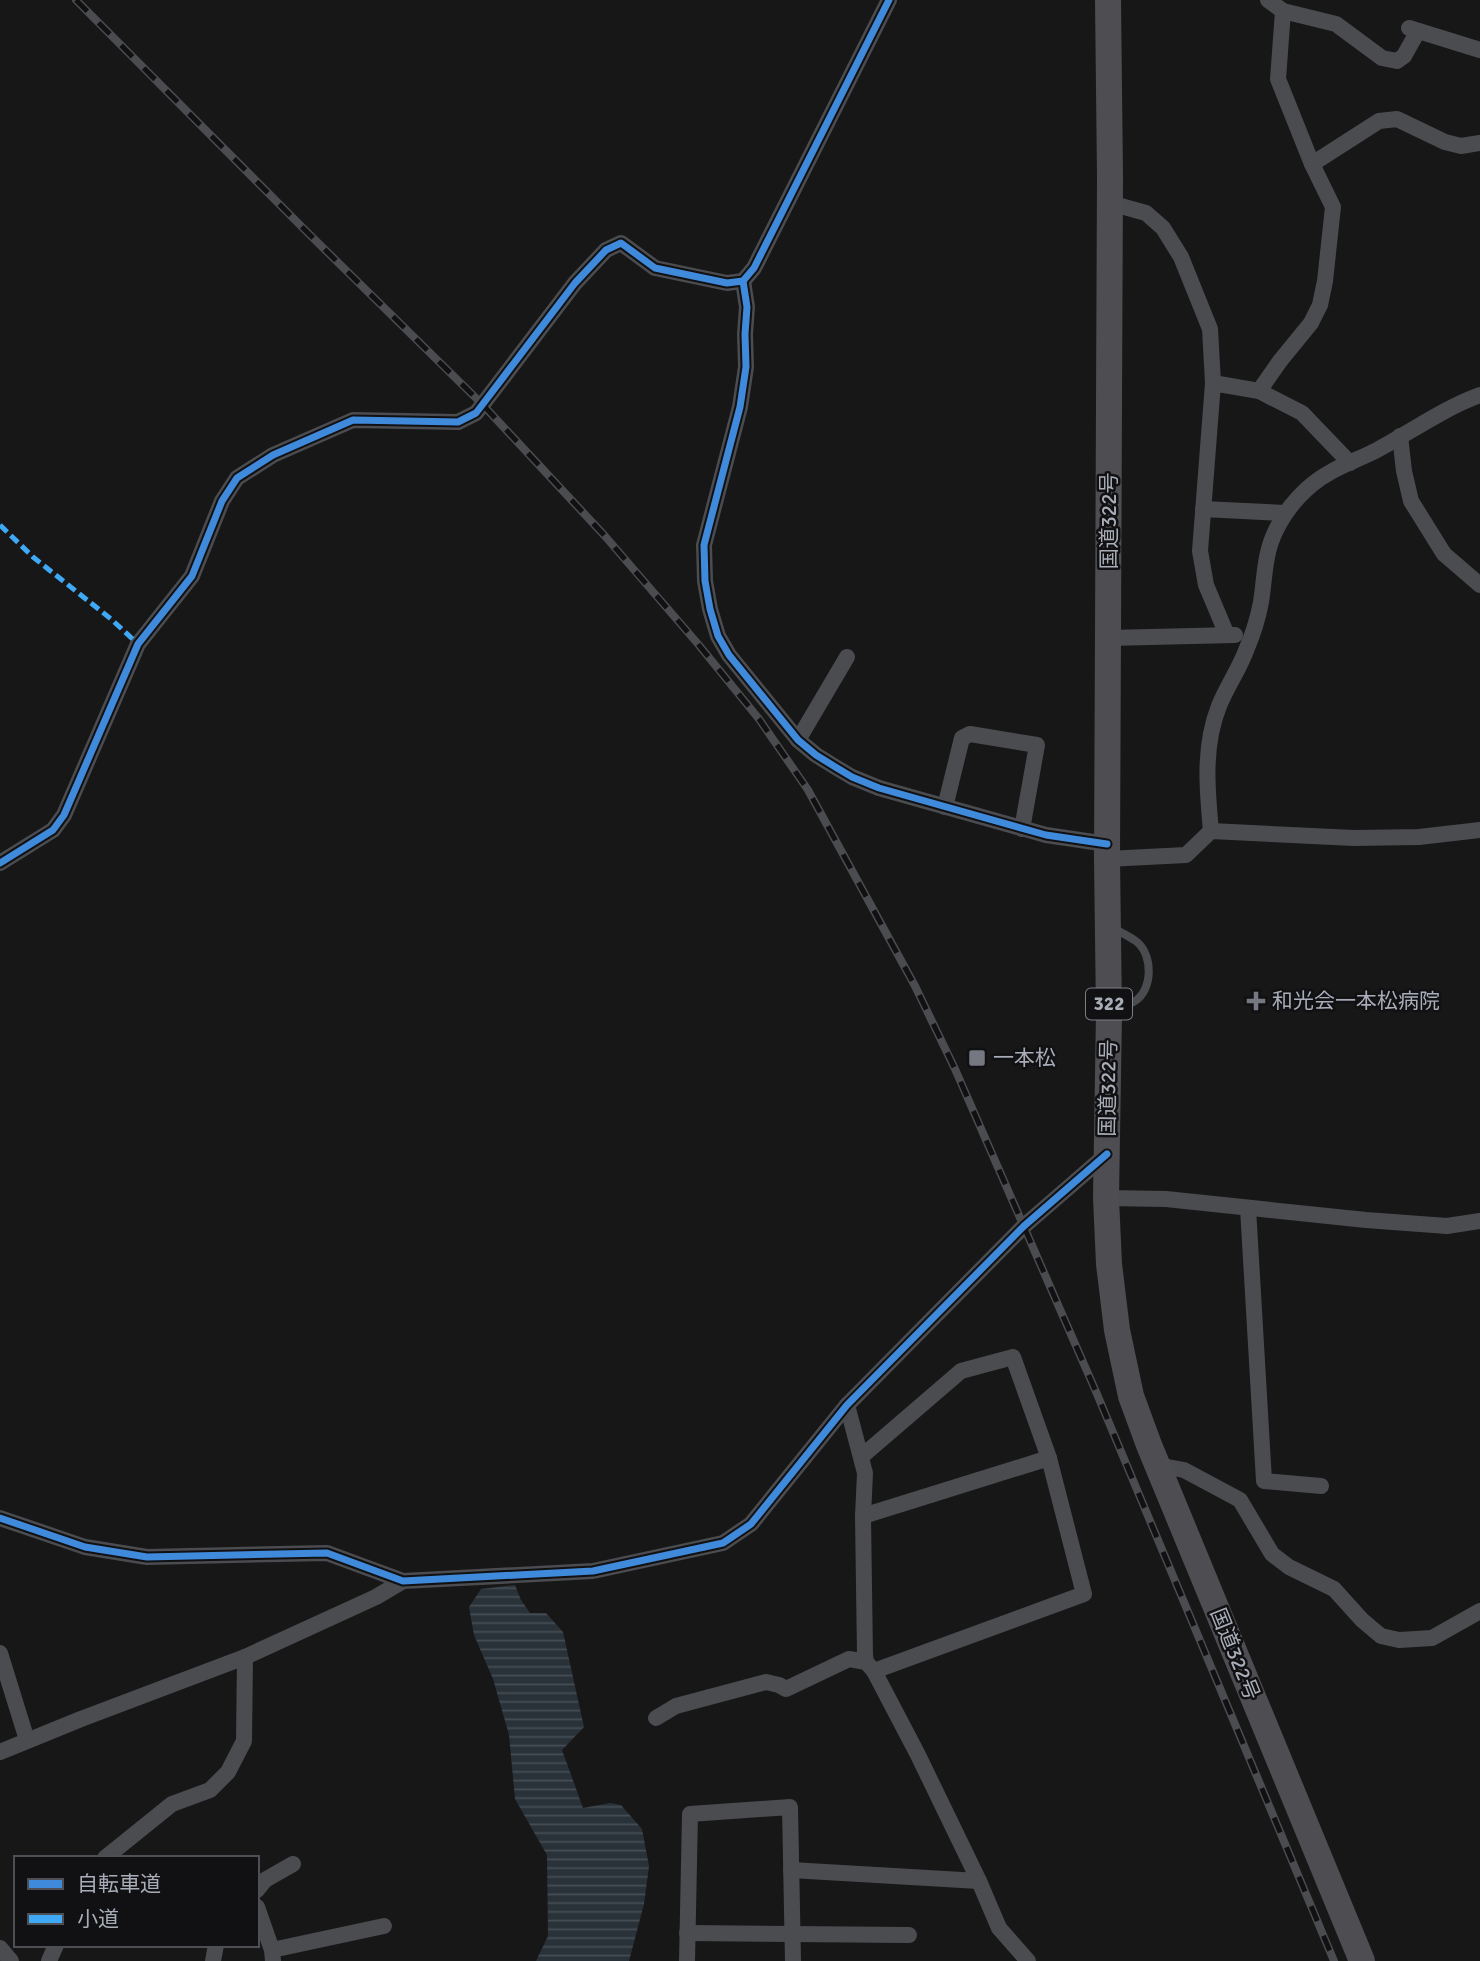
<svg xmlns="http://www.w3.org/2000/svg" width="1480" height="1961" font-family="Signika,'Noto Sans JP',sans-serif">
<style>
.water{fill:url(#water-rules)}
.lines{fill:none;stroke-linecap:round;stroke-linejoin:round}
.service{stroke:#4b4c50;stroke-width:8}
.minor{stroke:#4b4c50;stroke-width:16}
.trunk{stroke:#4e4e52;stroke-width:26}
.rail-casing{stroke:#4b4c4f;stroke-width:8}
.rail{stroke:#111113;stroke-width:5;stroke-dasharray:16;stroke-linecap:butt}
.quiet{stroke:#3fa9f5;stroke-width:5;stroke-dasharray:10 5;stroke-linecap:butt}
.cycleway-casing{stroke:#111113;stroke-width:11}
.cycleway{stroke:#408adc;stroke-width:7}
.poi-dot{fill:#757880;stroke:#111113;stroke-width:2.5}
.labels{text-anchor:middle;dominant-baseline:central;stroke-width:5;stroke-linejoin:round;paint-order:stroke}
.shield{fill:#111113;stroke:#7b7e86;stroke-width:2}
.shield-label{font-size:19px;font-weight:bold;fill:#a8adb8}
.street-label{font-size:21px;fill:#a8adb8;stroke:#111113}
.poi-label{font-size:21px;fill:#a8adb8;stroke:#111113;text-anchor:start}
</style>
<defs>
<pattern id="water-rules" width="6" height="5" patternUnits="userSpaceOnUse" patternTransform="scale(1.75)"><rect width="6" height="5" fill="#2a3239"/><path d="M0 2.5h6" fill="none" stroke="#464d54"/></pattern>
</defs>
<rect width="100%" height="100%" fill="#171717"/>
<polygon class="water" points="515,1585 521,1600 530,1613 546,1613 563,1632 584,1727 562,1750 583,1808 610,1803 621,1805 642,1829 649,1866 644,1904 629,1961 536,1961 548,1936 547,1855 515,1799 509,1735 493,1679 474,1635 469,1607 481,1589"/>
<g class="lines">
<path class="service" d="M1114,928C1121,933 1131,937 1137,942C1153,955 1153,990 1135,1001C1129,1005 1121,1007 1115,1010"/>
<g class="minor">
<polyline points="1268,0 1283,11 1278,79 1312,164 1333,207 1325,281 1320,305 1311,323 1280,361 1259,391 1302,413 1350,463"/>
<polyline points="1283,11 1336,24 1382,58 1397,61 1404,56 1418,31"/>
<polyline points="1409,28 1480,50"/>
<polyline points="1312,164 1379,121 1397,119 1445,142 1461,146 1480,143"/>
<polyline points="1110,203 1146,213 1163,228 1181,257 1210,329 1213,383"/>
<polyline points="743,281 747,307 745,334 746,367 740,407 704,545 705,581 710,609 718,636 729,655 798,740 816,755 837,768 852,777 879,788 1046,835 1107,844"/>
<polyline points="1400,436 1404,471 1411,501 1444,554 1480,585"/>
<polyline points="1203,509 1285,513"/>
<polyline points="1227,635 1206,585 1200,551 1213,383 1259,391"/>
<polyline points="1108,638 1235,635"/>
<polyline points="798,740 847,657"/>
<polyline points="945,807 962,738 970,734 1037,745 1022,829"/>
<path d="M1211,831C1207,789 1203,746 1219,706C1227,686 1240,668 1247,648C1253,634 1258,618 1261,602C1265,577 1264,554 1276,530C1287,507 1307,485 1329,473C1344,464 1362,458 1377,450C1411,432 1444,408 1480,395"/>
<polyline points="1107,859 1186,855 1211,831 1354,838 1419,837 1480,830"/>
<polyline points="0,863 53,830 64,815 138,644 192,576 222,501 237,478 273,455 353,420 458,422 476,413 575,283 606,250 621,243 655,268 727,283 743,281 754,268 889,0"/>
<polyline points="1106,1198 1166,1199 1366,1220 1447,1226 1480,1221"/>
<polyline points="1248,1208 1264,1481 1321,1486"/>
<polyline points="847,1405 865,1473 863,1516 865,1655 866,1662 874,1671 918,1755 979,1881 999,1928 1028,1961"/>
<polyline points="861,1457 961,1371 1013,1357 1049,1458 1084,1594 874,1671"/>
<polyline points="1157,1465 1184,1470 1240,1500 1272,1554 1289,1567 1334,1589 1362,1620 1381,1636 1399,1640 1432,1638 1480,1611"/>
<polyline points="863,1516 1049,1458"/>
<polyline points="0,1518 85,1547 147,1557 327,1553 403,1581 593,1571 723,1543 751,1524 847,1405 1024,1226 1107,1154"/>
<polyline points="0,1653 27,1740"/>
<polyline points="656,1718 676,1706 766,1682 779,1685 786,1689 849,1659 866,1662"/>
<polyline points="0,1752 81,1719 245,1657 376,1597 403,1581"/>
<polyline points="105,1858 172,1804 210,1790 228,1772 244,1741 245,1657"/>
<polyline points="791,1870 979,1881"/>
<polyline points="257,1890 265,1880 293,1864"/>
<polyline points="257,1907 272,1950 273,1961"/>
<polyline points="687,1933 909,1935"/>
<polyline points="0,1948 11,1961"/>
<polyline points="272,1950 384,1926"/>
<polyline points="49,1961 56,1945"/>
<polyline points="213,1961 216,1945"/>
<polyline points="687,1961 690,1814 790,1807 793,1961"/>
</g>
<polyline class="trunk" points="1108,0 1110,177 1107,859 1109,1013 1106,1198 1109,1264 1117,1330 1131,1396 1149,1445 1362,1961"/>
<defs>
<polyline id="rail" points="76,0 306,231 483,405 604,535 698,644 759,719 808,790 915,986 955,1069 1097,1394 1334,1961"/>
</defs>
<use href="#rail" class="rail-casing"/>
<use href="#rail" class="rail"/>
<polyline class="quiet" points="0,525 33,557 111,619 138,644"/>
<defs>
<g id="cycleway">
<polyline points="743,281 747,307 745,334 746,367 740,407 704,545 705,581 710,609 718,636 729,655 798,740 816,755 837,768 852,777 879,788 1046,835 1107,844"/>
<polyline points="0,863 53,830 64,815 138,644 192,576 222,501 237,478 273,455 353,420 458,422 476,413 575,283 606,250 621,243 655,268 727,283 743,281 754,268 889,0"/>
<polyline points="0,1518 85,1547 147,1557 327,1553 403,1581 593,1571 723,1543 751,1524 847,1405 1024,1226 1107,1154"/>
</g>
</defs>
<use href="#cycleway" class="cycleway-casing"/>
<use href="#cycleway" class="cycleway"/>
</g>
<g class="poi-dot">
<path d="M1252.5 990.5h7v7h7v7h-7v7h-7v-7h-7v-7h7z"/>
<rect x="968" y="1049" width="18" height="18" rx="3.5"/>
</g>
<g class="labels">
<rect class="shield" x="1086" y="988.5" width="46" height="31" rx="5"/>
<g class="shield-label">
<text x="1109" y="1004">322</text>
</g>
<g class="street-label">
<text transform="translate(1109 521) rotate(-90)">国道322号</text>
<text transform="translate(1108 1088) rotate(-89)">国道322号</text>
<text transform="translate(1235 1654) rotate(68)">国道322号</text>
</g>
<g class="poi-label">
<text x="1272" y="1001">和光会一本松病院</text>
<text x="993" y="1058">一本松</text>
</g>
</g>
<rect x="14" y="1856" width="245" height="91" fill="#111113" stroke="#4d4f55" stroke-width="2"/>
<rect x="28" y="1879" width="35" height="10" fill="#408adc" stroke="#4d4f55" stroke-width="2"/>
<text x="77" y="1891" font-size="21" fill="#a8adb8">自転車道</text>
<rect x="28" y="1914" width="35" height="10" fill="#3fa9f5" stroke="#4d4f55" stroke-width="2"/>
<text x="77" y="1926" font-size="21" fill="#a8adb8">小道</text>
</svg>
